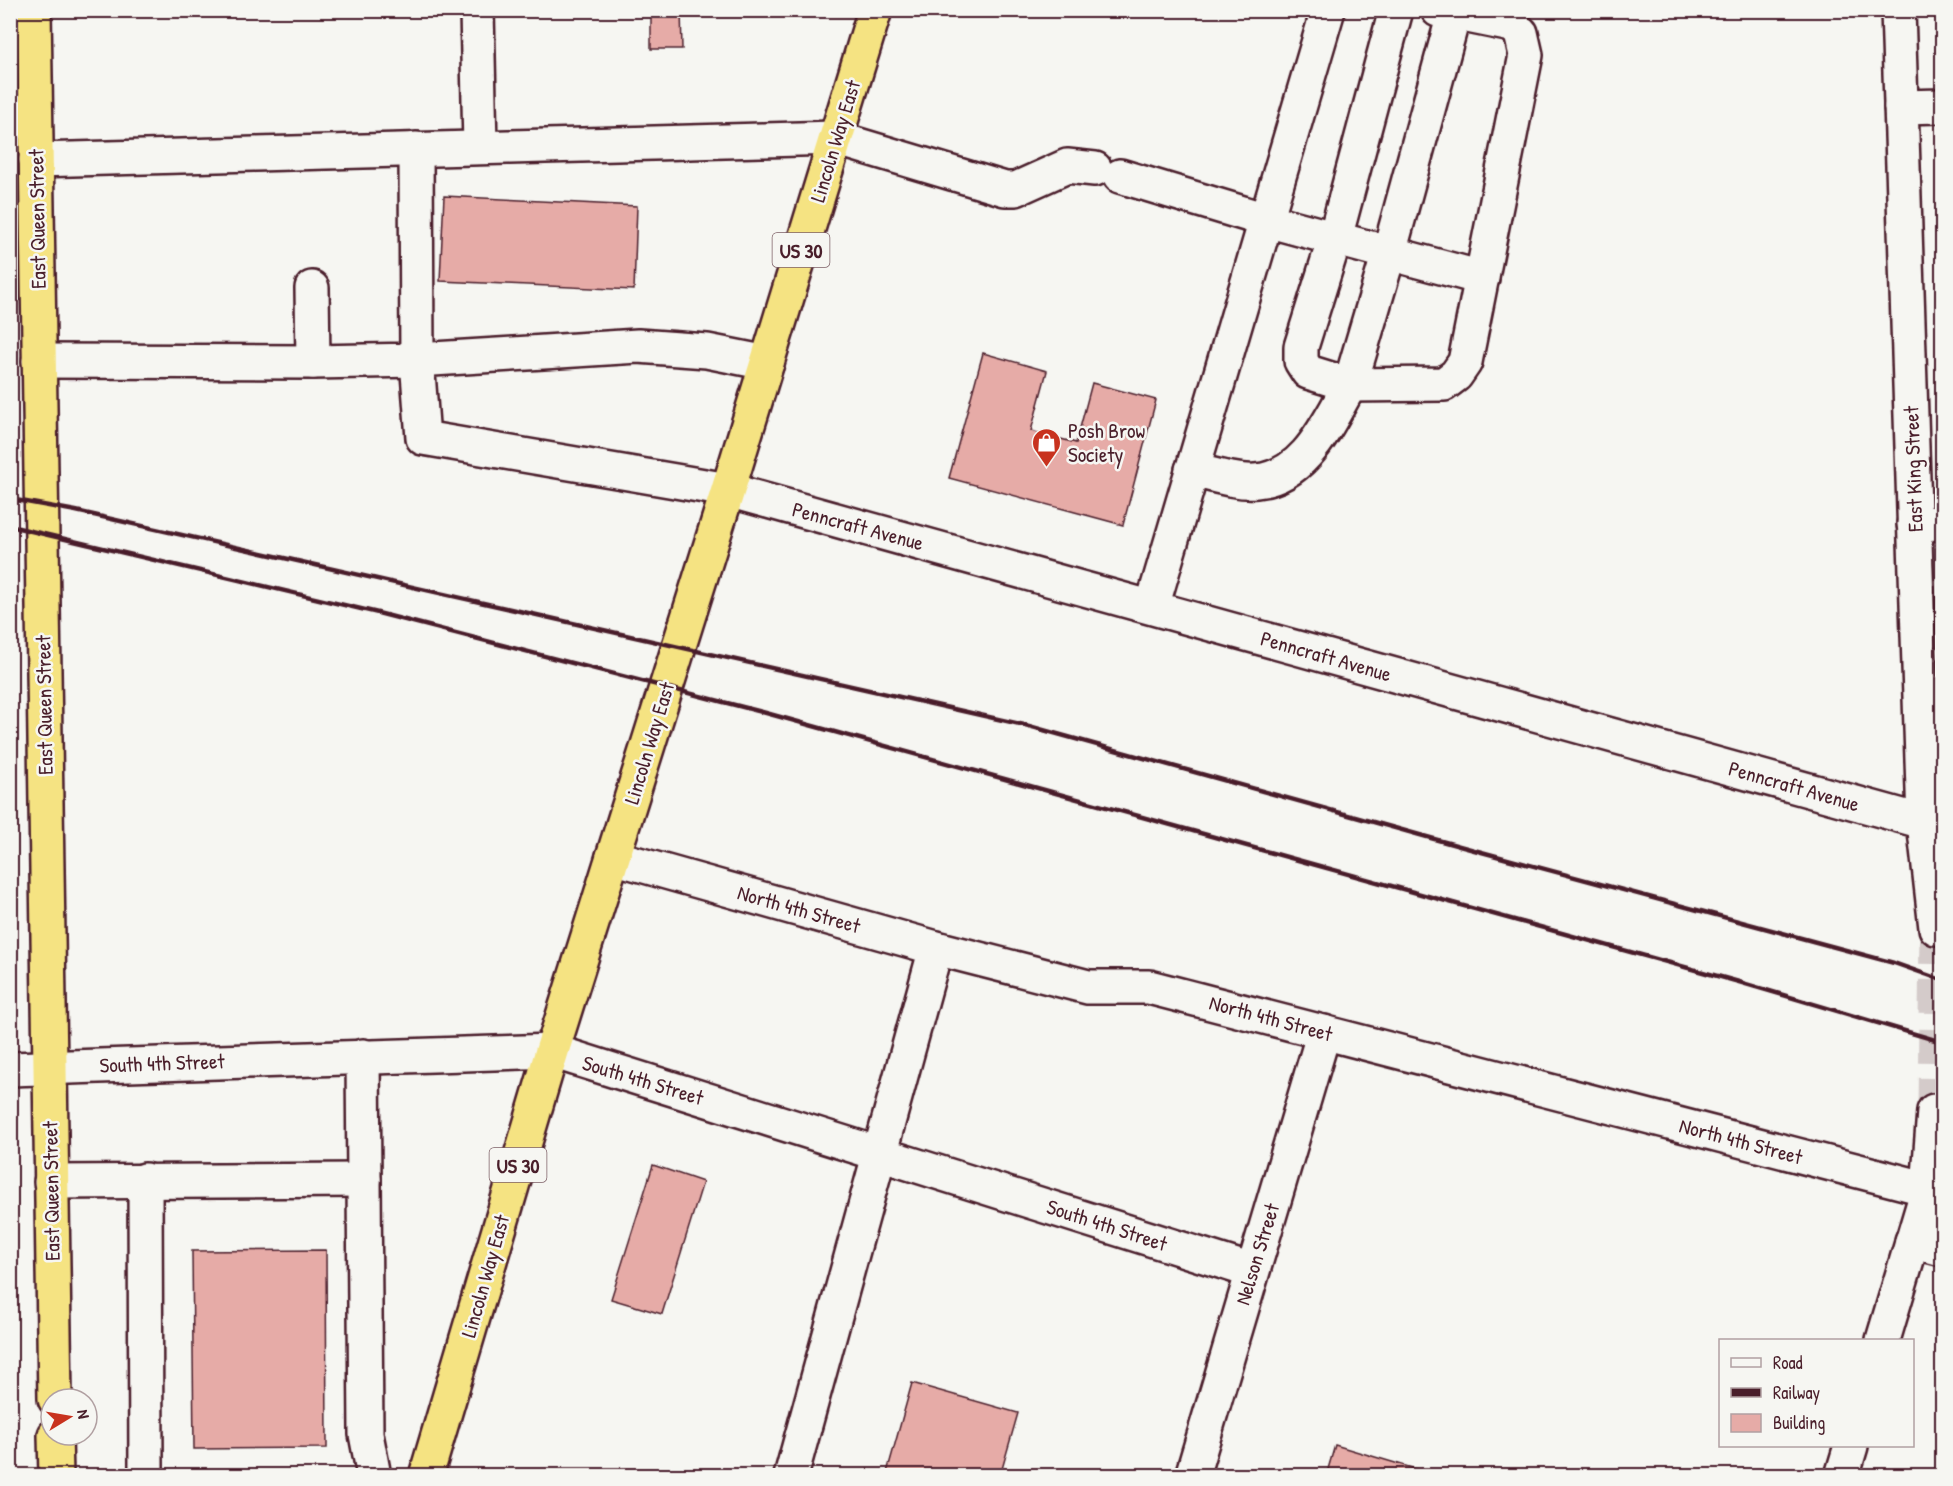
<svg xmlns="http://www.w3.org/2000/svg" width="1953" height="1486" font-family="'Patrick Hand',sans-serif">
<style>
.building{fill:#e6aba7;stroke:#4a1f2b;stroke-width:1.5}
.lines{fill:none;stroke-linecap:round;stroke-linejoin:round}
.minor-tunnel{stroke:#d4cbca;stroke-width:33;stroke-dasharray:33 16;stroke-linecap:butt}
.minor-casing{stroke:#4a1f2b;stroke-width:38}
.highway-casing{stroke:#4a1f2b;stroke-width:38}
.minor{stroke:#f6f6f2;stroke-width:33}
.highway{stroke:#f5e382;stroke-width:33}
.rail{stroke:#4a1f2b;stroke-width:4.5}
.labels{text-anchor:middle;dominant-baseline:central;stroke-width:5;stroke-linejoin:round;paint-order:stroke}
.shield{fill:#f6f6f2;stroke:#7e6067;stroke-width:1.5}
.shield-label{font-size:20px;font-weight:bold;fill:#4a1f2b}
.street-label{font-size:21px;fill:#4a1f2b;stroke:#f6f6f2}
.poi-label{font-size:21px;fill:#4a1f2b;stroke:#f6f6f2;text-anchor:start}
</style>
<rect width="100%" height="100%" fill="#f6f6f2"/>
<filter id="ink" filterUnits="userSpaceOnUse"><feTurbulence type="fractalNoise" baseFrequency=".0167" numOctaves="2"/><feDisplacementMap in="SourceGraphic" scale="12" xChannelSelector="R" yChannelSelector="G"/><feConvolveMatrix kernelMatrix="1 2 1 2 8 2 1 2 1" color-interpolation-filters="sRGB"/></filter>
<g filter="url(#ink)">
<g class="building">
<polygon points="651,10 681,10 682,49 651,49"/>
<polygon points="444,196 637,206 634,290 440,281"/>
<polygon points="983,353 1047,371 1031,431 1076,443 1092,383 1156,400 1123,525 949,478"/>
<polygon points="653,1165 703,1182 662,1314 611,1299"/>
<polygon points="326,1250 327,1448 194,1449 192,1251"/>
<polygon points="912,1383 1018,1413 1000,1476 886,1476"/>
<polygon points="1335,1445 1439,1476 1326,1476"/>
</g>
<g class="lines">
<polyline class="minor-tunnel" points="1934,1111 1936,928"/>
<defs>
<g id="minor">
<polyline points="477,10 480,147"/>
<polyline points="1438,10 1512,25 1521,33 1526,55 1465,362 1456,375 1444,384 1350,385 1389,253 1454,14"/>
<polyline points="1898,10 1924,822 1936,928 1942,928"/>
<polyline points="1901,107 1942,106"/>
<polyline points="36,160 835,138 1005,189 1016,189 1067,166 1095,169"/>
<polyline points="1120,176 1266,220 1482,278"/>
<polyline points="312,288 313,362 417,360 416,149"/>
<polyline points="39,361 313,362"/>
<polyline points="767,363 707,351 638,346 417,360 423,438 728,490 1924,822"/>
<path d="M1192,470C1212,474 1236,483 1256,481C1306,477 1328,422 1350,385L1308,372L1301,361V347L1335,238L1396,10"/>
<polyline points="1914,524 1942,523"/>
<polyline points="1152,607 1328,10"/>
<polyline points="613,857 936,948 1088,987 1149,987 1928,1189"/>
<polyline points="363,1056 366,1434 374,1476"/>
<polyline points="10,1069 552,1051 1252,1271"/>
<polyline points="145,1180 146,1476"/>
<polyline points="51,1182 364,1180"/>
<polyline points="1912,1241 1942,1249"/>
<polyline points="1883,1340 1928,1189 1934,1111"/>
<polyline points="791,1476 936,948"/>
<polyline points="1192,1476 1324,1032"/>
<polyline points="1842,1476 1851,1446"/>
</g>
<g id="highway">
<polyline points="34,10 55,1399"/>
<polyline points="55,1435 56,1476"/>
<polyline points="426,1476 552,1051 728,490 875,10"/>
</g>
</defs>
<use href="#minor" class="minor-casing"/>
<use href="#highway" class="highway-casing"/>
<use href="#minor" class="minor"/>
<use href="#highway" class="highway"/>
<g class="rail">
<polyline points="10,499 76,511 1029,726 1463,847 1894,963 1942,980"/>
<polyline points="10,526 378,613 766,713 1739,982 1942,1042"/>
</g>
</g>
</g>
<defs>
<symbol id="shop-pin" viewBox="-11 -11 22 30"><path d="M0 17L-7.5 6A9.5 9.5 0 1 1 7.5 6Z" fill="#c8321e" stroke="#f6f6f2"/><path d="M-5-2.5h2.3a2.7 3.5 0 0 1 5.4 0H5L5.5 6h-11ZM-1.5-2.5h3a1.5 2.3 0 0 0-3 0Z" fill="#fff"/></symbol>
</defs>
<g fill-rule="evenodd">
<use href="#shop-pin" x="1030" y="426" width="33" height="45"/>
</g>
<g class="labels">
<g class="shield">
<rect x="772.5" y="233" width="57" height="34" rx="4.5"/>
<rect x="489.5" y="1148" width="57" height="34" rx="4.5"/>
</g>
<g class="shield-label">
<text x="801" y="250">US 30</text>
<text x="518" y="1165">US 30</text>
</g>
<g class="street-label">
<text transform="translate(835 141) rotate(-73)">Lincoln Way East</text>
<text transform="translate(37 219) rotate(-91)">East Queen Street</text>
<text transform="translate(1913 469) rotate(-92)">East King Street</text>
<text transform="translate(858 526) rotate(15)">Penncraft Avenue</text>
<text transform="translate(1326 656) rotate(16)">Penncraft Avenue</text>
<text transform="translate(44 705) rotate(-91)">East Queen Street</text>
<text transform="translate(649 743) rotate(-73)">Lincoln Way East</text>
<text transform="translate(1794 786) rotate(16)">Penncraft Avenue</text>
<text transform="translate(799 909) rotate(16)">North 4th Street</text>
<text transform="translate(1271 1018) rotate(15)">North 4th Street</text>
<text transform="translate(162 1063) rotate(-2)">South 4th Street</text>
<text transform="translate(643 1080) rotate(17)">South 4th Street</text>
<text transform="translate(1741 1141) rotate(15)">North 4th Street</text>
<text transform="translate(51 1191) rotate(-91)">East Queen Street</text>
<text transform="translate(1107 1225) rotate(18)">South 4th Street</text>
<text transform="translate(1257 1254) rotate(-73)">Nelson Street</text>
<text transform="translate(485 1276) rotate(-74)">Lincoln Way East</text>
</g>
<g class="poi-label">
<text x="1068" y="430">Posh Brow<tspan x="1068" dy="24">Society</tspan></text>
</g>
</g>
<rect width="1953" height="1486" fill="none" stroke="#f6f6f2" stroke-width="36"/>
<rect x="18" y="18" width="1917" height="1450" fill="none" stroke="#4a1f2b" stroke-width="2" filter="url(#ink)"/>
<rect x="1719" y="1339" width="195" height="108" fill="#f6f6f2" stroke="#b1a0a2" stroke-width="1.5"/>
<rect x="1731" y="1358" width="30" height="9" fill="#f6f6f2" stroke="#b1a0a2" stroke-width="1.5"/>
<text x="1773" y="1369" font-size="18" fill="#4a1f2b">Road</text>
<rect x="1731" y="1388" width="30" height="9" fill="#4a1f2b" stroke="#b1a0a2" stroke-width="1.5"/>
<text x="1773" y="1399" font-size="18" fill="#4a1f2b">Railway</text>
<rect x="1731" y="1414" width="30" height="18" fill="#e6aba7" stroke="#b1a0a2" stroke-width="1.5"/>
<text x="1773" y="1429" font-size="18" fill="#4a1f2b">Building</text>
<g transform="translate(69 1417) rotate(79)"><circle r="28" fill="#f6f6f2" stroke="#b1a0a2" stroke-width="1.5"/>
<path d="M0-4.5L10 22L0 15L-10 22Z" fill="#c8321e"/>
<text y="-9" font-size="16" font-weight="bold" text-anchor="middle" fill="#4a1f2b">N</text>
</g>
</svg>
